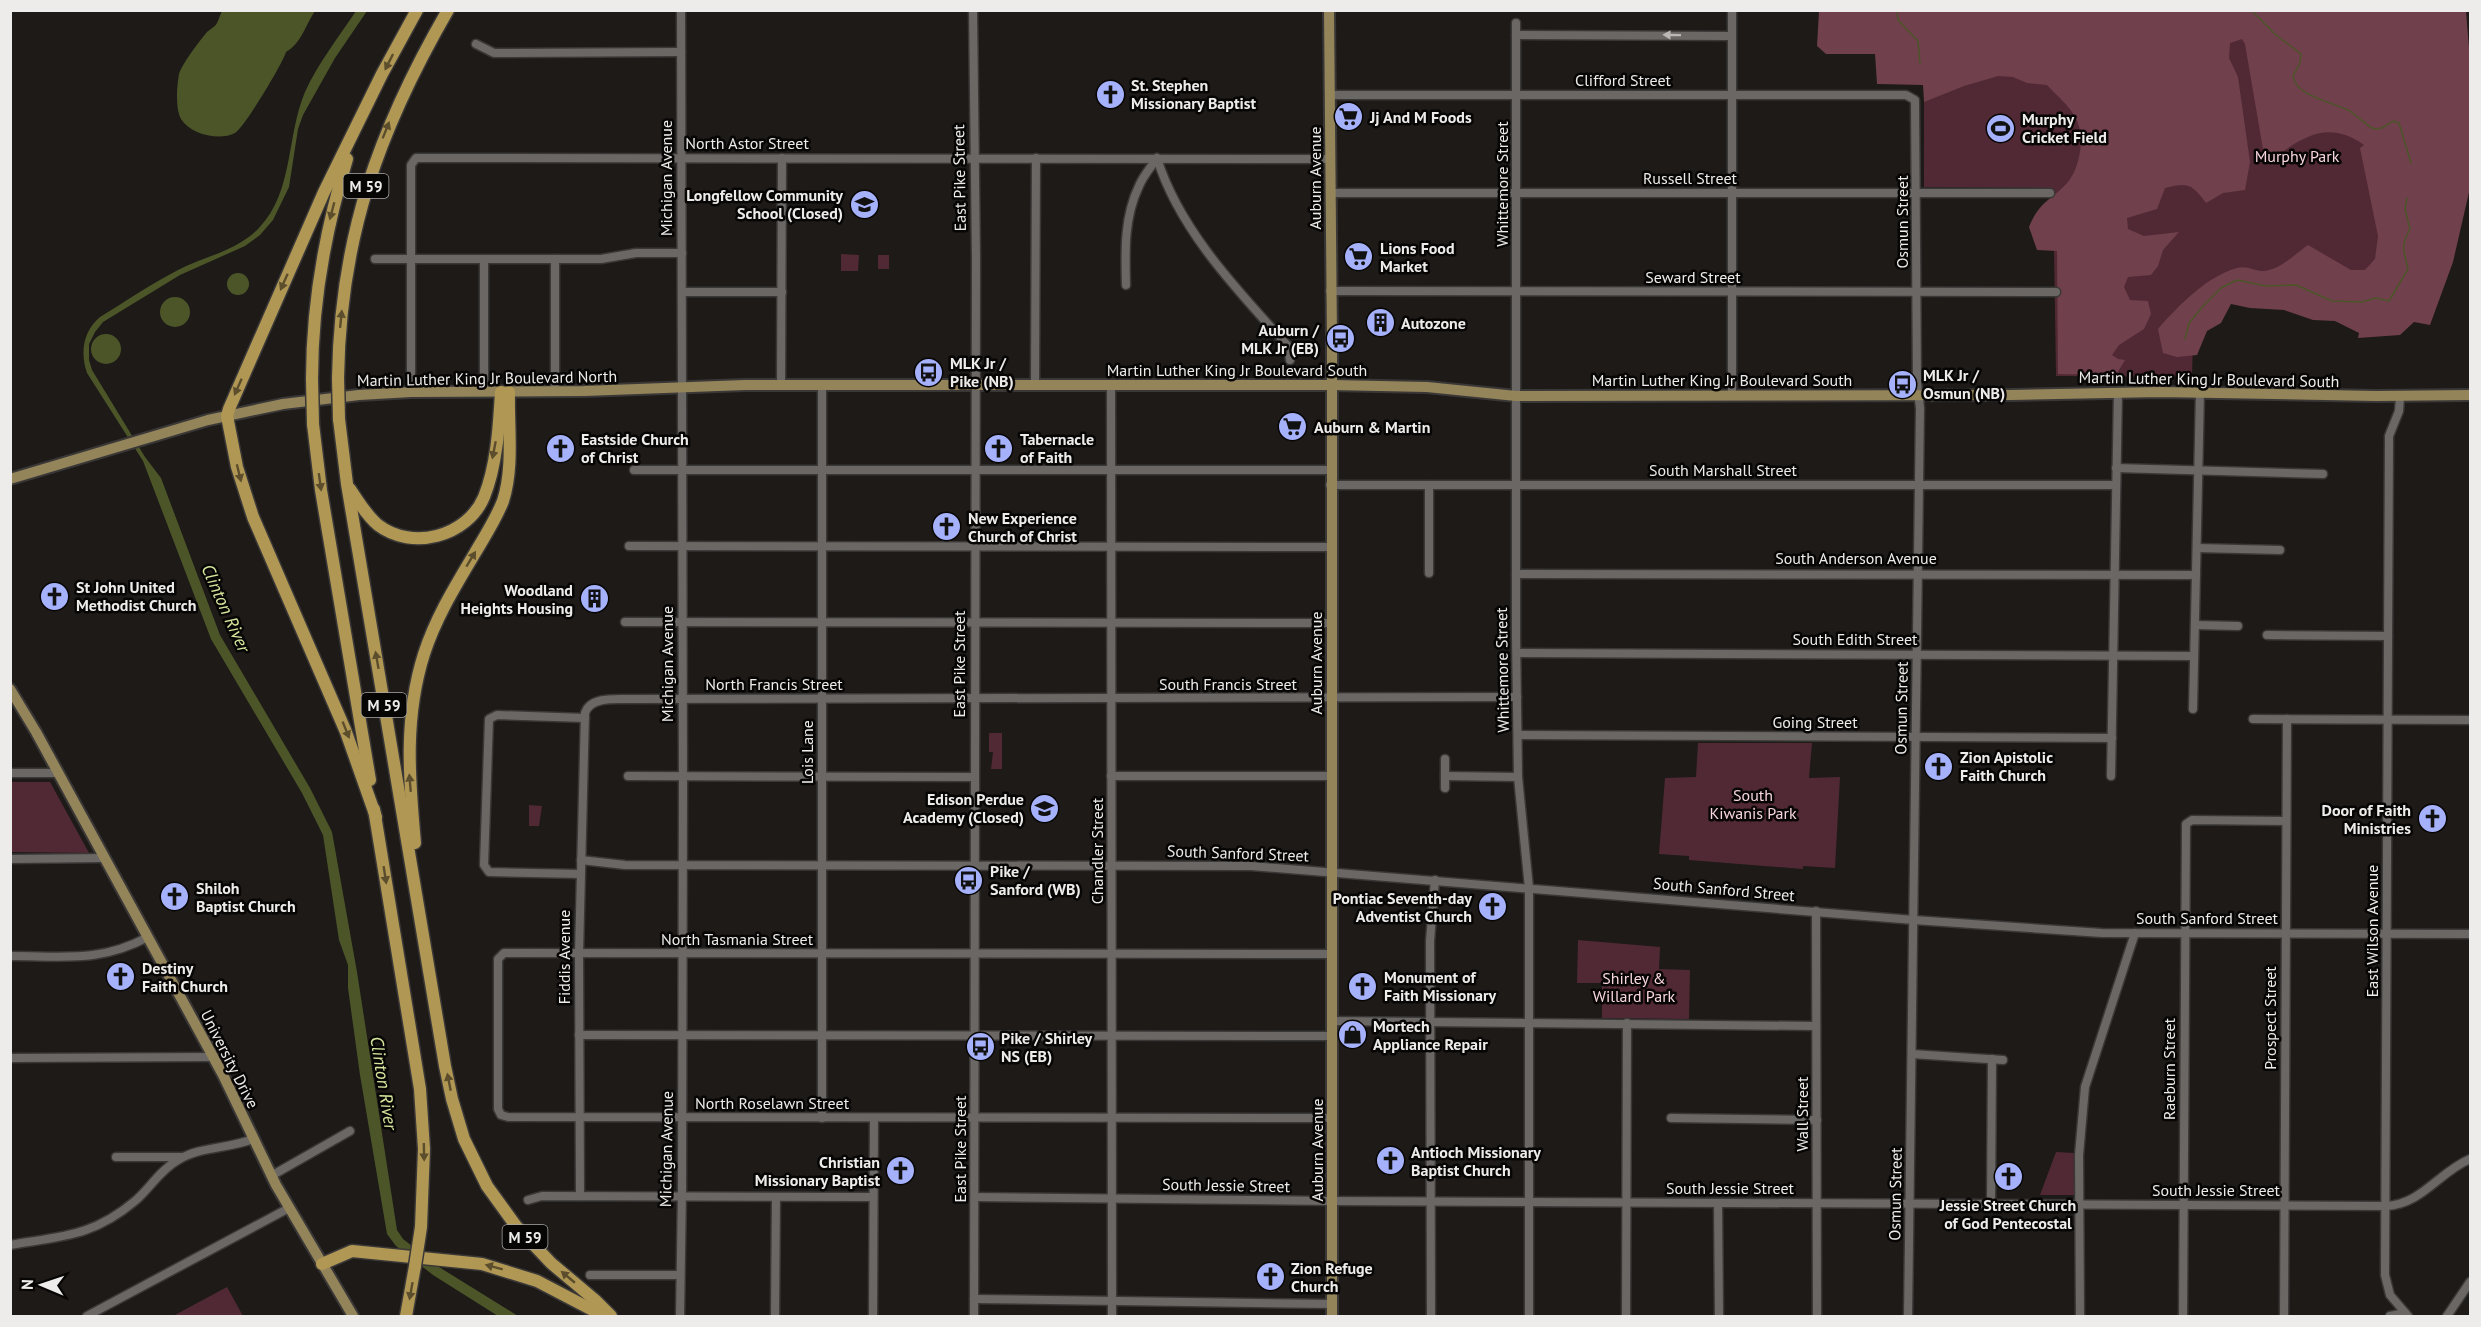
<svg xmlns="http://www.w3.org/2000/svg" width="2481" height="1327" font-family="'PT Sans',sans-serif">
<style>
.green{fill:#512934}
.forest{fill:#70404d}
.water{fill:#4c5528}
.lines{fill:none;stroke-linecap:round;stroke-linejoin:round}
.stream{stroke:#4c5528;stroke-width:1.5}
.minor-casing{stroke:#3a3837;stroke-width:11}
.major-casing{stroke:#3a3837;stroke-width:14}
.highway-casing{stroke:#3a3837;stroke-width:15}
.minor{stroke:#6b6764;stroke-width:8}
.major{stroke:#94845a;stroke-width:10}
.highway{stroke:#b09754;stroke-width:12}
.highway-bridge-casing{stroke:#3a3837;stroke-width:15;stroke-linecap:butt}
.highway-bridge{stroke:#b09754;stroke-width:12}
.oneway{fill:#bab7b4}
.oneway2{fill:#5c4e2c}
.labels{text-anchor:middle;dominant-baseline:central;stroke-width:5;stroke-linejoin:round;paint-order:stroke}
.shield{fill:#070605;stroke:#a9a7a5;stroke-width:1.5}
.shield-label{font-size:15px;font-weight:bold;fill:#eeecea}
.street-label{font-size:16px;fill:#eeecea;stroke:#070605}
.poi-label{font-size:16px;font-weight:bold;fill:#eeecea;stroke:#070605;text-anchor:start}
.park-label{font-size:16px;fill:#f8d6de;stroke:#070605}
.water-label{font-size:18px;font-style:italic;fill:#d7e79d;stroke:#070605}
</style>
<rect width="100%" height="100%" fill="#1d1a18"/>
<g class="green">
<polygon points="2442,11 2423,270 2194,299 2192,377 2056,376 2053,188 1924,187 1924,49"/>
<polygon points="841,254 859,255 858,271 841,271"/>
<rect x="878" y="255" width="11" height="14"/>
<polygon points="989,733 1002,733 1002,769 991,769 993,752 989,752"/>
<polygon points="1698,743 1812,743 1809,778 1840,777 1835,868 1803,866 1803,869 1689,860 1689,856 1659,854 1665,778 1696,777"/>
<polygon points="11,782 50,782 89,853 11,852"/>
<polygon points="529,805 542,806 539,826 529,826"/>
<polygon points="1578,940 1660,947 1659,969 1690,970 1689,1019 1602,1018 1602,983 1577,983"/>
<polygon points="2056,1152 2074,1153 2074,1195 2040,1195"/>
<polygon points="227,1287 243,1316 173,1316"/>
</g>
<path class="forest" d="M1819,11H2466L2470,60V188L2453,262L2430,325L2414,322L2400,335L2358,338L2359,333L2335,321L2313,320L2284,310L2250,308L2231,304L2221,323L2207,331L2197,355L2177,357L2163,353L2158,329C2178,306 2207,276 2237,268C2246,265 2255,271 2264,271C2280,270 2295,254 2308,245L2351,270H2365L2375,259L2378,236L2360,148L2364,145C2327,118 2299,139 2269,162L2264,155L2245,44L2242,39L2230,43L2229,58L2238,77L2250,162L2245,190L2223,193L2206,203C2192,184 2188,182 2165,188L2157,209L2127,218L2128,229L2144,236L2179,232L2163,250L2158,266L2151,275L2128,277L2124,287L2130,300L2148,301L2151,314L2144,329L2119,345L2112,355L2118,359L2125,360L2116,375L2058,374L2057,251L2037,250L2029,227C2040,200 2051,201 2068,182C2075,173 2078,163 2080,152C2085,118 2069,108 2047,85L2027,83L2013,77L1998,76L1964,86L1924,102L1923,85L1877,84L1875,54H1826L1817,46Z"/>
<g class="water">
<path d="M222,11H315C306,24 301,44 286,52C283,63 244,128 235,133C220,141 191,135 181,119C175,108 177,85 179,74C181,65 201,39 207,32C210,29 215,27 217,23C219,19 220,15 222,11Z"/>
<path d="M356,11H367L335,58L303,115L298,129L289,187L273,220L260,235L245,246L180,275L103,322L95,332L89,344V360L92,370L145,457L161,478L220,635L310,788L332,832L357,972L397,1230L403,1239L439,1267L518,1316H498L433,1275L396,1246L387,1234L360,1075L348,988V965L339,940L323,835L302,793L211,639L143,461L87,373C80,353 83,331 100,317C126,301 151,284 178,270C205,256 237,251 259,228C294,191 286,137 305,92C317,65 340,35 356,11Z"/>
<circle cx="238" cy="284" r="11"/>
<circle cx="175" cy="312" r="15"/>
<circle cx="106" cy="349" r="15"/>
</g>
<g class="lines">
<g class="stream">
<polyline points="1897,10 1898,20 1918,41 1920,63"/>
<path d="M2251,10L2276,35L2301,54L2300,63L2293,76C2296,97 2334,102 2350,111C2356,115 2368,126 2372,128C2381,131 2387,125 2393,121L2399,123L2411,163"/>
<path d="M2185,339L2189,323L2205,304L2221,288L2237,280L2266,286L2296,285L2332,301L2362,302L2376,298L2389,301L2408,269C2404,250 2400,247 2410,229L2405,209L2407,198"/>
</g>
<defs>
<g id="minor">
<polyline points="973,10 976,259 974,1316"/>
<polyline points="1732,10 1732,395"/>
<polyline points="1516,23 1516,637 1518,777 1529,888 1529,1316"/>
<polyline points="1516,35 1730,36"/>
<polyline points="476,44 494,53 681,52"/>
<polyline points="1330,95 1906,95 1915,100 1917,383 1920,408 1908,1316"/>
<path d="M1157,158C1179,230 1239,292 1288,346L1290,360"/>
<polyline points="1330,193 2050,193"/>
<polyline points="375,259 601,259 636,253 682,253"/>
<path d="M1126,285C1125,251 1124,217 1139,186C1143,176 1151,167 1157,158"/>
<polyline points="1330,291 2056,292"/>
<polyline points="682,292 782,292"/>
<polyline points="781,385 782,158"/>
<polyline points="822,385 822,1118"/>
<polyline points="1035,385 1036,158"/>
<polyline points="1111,385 1112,1316"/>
<polyline points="411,392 411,165 416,158 1330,159"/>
<polyline points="484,392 484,260"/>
<polyline points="555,392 555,259"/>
<polyline points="2400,397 2399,411 2389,436 2385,1275 2390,1295 2408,1316"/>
<polyline points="2116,468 2323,474"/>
<polyline points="634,470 1331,470"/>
<polyline points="1330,485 2116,485"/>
<polyline points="1429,485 1429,573"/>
<polyline points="629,546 1331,547"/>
<polyline points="2197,548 2280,550"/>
<polyline points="1516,574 2196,575"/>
<polyline points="625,622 1331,623"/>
<polyline points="2195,625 2238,626"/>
<polyline points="2267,635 2388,636"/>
<polyline points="1517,653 2194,656"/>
<polyline points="2193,709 2200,392"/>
<polyline points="2253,719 2470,720"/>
<polyline points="1518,735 2112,738"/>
<polyline points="1445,759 1445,788"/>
<polyline points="10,773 59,773"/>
<polyline points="628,776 974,777"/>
<polyline points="1111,776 1331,776"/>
<polyline points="1445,776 1518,777"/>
<polyline points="2111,776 2118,392"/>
<polyline points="10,859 105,858"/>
<polyline points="581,860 625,865 1251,866 1914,920 2102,933 2470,934"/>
<polyline points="580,874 489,872 484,865 489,719 497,715 585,718"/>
<polyline points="1816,911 1817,1316"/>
<polyline points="1331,954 504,953 498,959 498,1109 501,1115 508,1117 1331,1118"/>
<path d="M10,956C64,956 99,963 148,937"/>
<polyline points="1331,1021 1816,1026"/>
<polyline points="579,1035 1331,1036"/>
<polyline points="1912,1054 2003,1060"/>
<polyline points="10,1058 213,1057"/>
<polyline points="1671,1118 1817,1120"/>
<polyline points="116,1157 182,1157"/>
<polyline points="271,1176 350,1131"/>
<path d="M580,1196L579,953L585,713C590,697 614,699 628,699L1517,697"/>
<path d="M975,1197L1332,1201L2386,1206C2422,1204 2439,1172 2470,1159"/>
<polyline points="528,1200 542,1196 873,1197"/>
<polyline points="1718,1203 1719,1316"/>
<polyline points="1991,1204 1992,1059"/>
<path d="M10,1245C62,1236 92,1237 135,1201C150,1188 160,1170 178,1160C201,1146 228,1149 253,1139"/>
<polyline points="590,1275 680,1275"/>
<polyline points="974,1299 1332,1304"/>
<polyline points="87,1316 289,1208"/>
<polyline points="680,1316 682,1191 683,783 681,10"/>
<polyline points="775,1316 776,1197"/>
<polyline points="873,1316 874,1118"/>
<polyline points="1431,1316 1430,941 1435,880"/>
<polyline points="1626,1316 1627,1023"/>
<polyline points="2080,1316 2079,1155 2085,1087 2135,933"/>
<polyline points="2183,1316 2186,824 2192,820 2286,821"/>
<polyline points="2284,1316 2287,719"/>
<polyline points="2390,1316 2405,1313"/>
<polyline points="2447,1316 2470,1282"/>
</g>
<g id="major">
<polyline points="1329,10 1332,342 1332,1316"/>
<polyline points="10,479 208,420 283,404 359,395 411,392 584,391 745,385 1332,385 1427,387 1516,396 2011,395 2160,392 2376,396 2470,395"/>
<polyline points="10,689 36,732 223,1075 276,1185 353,1316"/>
</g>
<g id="highway">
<path d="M338,378C340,238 378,131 448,10"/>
<path d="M312,379C312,303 325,231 347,159"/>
<polyline points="339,419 347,484 445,1066 452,1099 464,1139 487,1186 516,1226 551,1263 595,1300 611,1316"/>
<polyline points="313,424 321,490 370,780"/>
<path d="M350,489C358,501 366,515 378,525C412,551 467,537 484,497C497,465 499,425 501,392"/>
<polyline points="374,809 420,1089 424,1149 421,1227"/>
<polyline points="376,817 346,732 253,517 237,467 227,416 229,409 324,192 382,74 417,10"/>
<path d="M415,843C409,778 404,717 424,654C436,617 456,585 475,553C485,536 496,519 503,501C514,467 508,427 509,392"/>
<polyline points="322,1264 352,1251 482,1264 537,1281 604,1316"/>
<polyline points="406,1316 415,1266"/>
</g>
</defs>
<use href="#minor" class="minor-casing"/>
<use href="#major" class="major-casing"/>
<use href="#highway" class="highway-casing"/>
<use href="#minor" class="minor"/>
<use href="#major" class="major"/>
<use href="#highway" class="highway"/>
<defs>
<g id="highway-bridge">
<polyline points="338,378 339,419"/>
<polyline points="312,379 313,424"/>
<polyline points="415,1266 421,1227"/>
</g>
</defs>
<use href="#highway-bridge" class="highway-bridge-casing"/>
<use href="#highway-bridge" class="highway-bridge"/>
</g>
<defs><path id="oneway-solid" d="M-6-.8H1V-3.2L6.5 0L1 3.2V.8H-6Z" transform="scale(1.5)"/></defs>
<use class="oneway" href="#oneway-solid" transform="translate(1672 35) rotate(-179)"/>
<g class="oneway2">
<use href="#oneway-solid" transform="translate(389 62) rotate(117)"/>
<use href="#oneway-solid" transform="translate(386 130) rotate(-68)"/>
<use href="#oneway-solid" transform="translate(332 211) rotate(105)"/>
<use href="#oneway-solid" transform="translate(284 282) rotate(114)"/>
<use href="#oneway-solid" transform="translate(341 319) rotate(-84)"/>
<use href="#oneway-solid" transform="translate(238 387) rotate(114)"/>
<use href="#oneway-solid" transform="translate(494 450) rotate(101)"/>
<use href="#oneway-solid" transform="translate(239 473) rotate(76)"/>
<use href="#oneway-solid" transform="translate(320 482) rotate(82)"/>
<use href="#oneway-solid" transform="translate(471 559) rotate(-59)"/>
<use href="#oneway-solid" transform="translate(377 660) rotate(-100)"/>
<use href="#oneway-solid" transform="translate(346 730) rotate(68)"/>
<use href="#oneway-solid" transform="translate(410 783) rotate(-95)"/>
<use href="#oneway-solid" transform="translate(385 875) rotate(81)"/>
<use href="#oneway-solid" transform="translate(449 1082) rotate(-101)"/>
<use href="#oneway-solid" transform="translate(424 1152) rotate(89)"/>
<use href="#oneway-solid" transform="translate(494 1267) rotate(-165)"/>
<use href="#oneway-solid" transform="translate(568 1277) rotate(-140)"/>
<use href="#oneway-solid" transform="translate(411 1291) rotate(100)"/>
</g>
<defs>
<symbol id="church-disc" viewBox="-11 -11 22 22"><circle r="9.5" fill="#a6b1fc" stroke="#070605"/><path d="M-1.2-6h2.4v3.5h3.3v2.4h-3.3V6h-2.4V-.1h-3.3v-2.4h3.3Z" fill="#111"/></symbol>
<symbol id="supermarket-disc" viewBox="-11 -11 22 22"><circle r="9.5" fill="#a6b1fc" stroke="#070605"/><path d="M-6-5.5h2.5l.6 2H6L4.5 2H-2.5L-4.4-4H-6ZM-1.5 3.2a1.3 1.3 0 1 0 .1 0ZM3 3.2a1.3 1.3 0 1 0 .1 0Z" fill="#111"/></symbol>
<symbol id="stadium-disc" viewBox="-11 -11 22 22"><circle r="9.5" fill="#a6b1fc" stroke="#070605"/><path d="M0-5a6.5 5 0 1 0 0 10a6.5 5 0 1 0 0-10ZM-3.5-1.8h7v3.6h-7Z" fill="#111"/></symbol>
<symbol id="school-disc" viewBox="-11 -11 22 22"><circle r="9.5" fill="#a6b1fc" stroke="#070605"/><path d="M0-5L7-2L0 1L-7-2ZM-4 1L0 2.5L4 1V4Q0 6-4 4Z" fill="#111"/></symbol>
<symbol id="building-disc" viewBox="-11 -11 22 22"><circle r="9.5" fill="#a6b1fc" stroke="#070605"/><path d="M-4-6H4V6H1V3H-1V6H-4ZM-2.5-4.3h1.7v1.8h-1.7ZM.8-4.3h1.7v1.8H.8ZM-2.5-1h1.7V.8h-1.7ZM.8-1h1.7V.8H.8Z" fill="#111"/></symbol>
<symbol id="bus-disc" viewBox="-11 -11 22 22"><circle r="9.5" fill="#a6b1fc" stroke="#070605"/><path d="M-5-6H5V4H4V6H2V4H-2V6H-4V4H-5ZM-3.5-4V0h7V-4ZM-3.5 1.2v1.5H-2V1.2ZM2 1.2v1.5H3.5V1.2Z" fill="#111"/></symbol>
<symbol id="shop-disc" viewBox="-11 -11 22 22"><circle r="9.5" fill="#a6b1fc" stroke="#070605"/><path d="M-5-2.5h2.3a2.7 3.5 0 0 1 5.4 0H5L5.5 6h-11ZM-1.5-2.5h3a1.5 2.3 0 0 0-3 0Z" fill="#111"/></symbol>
</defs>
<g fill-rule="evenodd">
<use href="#church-disc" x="1094" y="78" width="33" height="33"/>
<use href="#supermarket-disc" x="1332" y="100" width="33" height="33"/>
<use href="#stadium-disc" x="1984" y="112" width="33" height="33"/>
<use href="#school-disc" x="848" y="188" width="33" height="33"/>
<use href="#supermarket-disc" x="1342" y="240" width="33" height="33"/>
<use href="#building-disc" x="1364" y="306" width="33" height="33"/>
<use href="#bus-disc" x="1324" y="322" width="33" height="33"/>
<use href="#bus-disc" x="912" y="356" width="33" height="33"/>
<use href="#bus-disc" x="1886" y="368" width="33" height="33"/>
<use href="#supermarket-disc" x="1276" y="410" width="33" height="33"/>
<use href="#church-disc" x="544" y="432" width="33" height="33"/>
<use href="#church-disc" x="982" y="432" width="33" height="33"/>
<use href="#church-disc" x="930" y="510" width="33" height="33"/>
<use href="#church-disc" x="38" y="580" width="33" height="33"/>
<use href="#building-disc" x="578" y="582" width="33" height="33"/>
<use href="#church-disc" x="1922" y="750" width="33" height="33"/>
<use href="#school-disc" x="1028" y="792" width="33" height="33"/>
<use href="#church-disc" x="2416" y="802" width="33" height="33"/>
<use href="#bus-disc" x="952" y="864" width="33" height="33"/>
<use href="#church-disc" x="158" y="880" width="33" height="33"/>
<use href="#church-disc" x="1476" y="890" width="33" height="33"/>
<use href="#church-disc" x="104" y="960" width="33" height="33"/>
<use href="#church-disc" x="1346" y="970" width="33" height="33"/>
<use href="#shop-disc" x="1336" y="1018" width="33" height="33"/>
<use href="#bus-disc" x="964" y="1030" width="33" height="33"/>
<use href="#church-disc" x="1374" y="1144" width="33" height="33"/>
<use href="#church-disc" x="884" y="1154" width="33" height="33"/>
<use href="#church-disc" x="1992" y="1160" width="33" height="33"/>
<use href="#church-disc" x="1254" y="1260" width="33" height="33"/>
</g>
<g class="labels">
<g class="shield">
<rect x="343.5" y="174" width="45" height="24" rx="4.5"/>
<rect x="361.5" y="693" width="45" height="24" rx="4.5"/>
<rect x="502.5" y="1225" width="45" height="24" rx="4.5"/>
</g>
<g class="shield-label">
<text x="366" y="186">M 59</text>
<text x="384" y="705">M 59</text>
<text x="525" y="1237">M 59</text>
</g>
<g class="street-label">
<text x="1623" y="80">Clifford Street</text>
<text x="747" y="143">North Astor Street</text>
<text transform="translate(666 178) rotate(-90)">Michigan Avenue</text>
<text transform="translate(959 178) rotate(-91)">East Pike Street</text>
<text transform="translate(1315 178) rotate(-90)">Auburn Avenue</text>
<text x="1690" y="178">Russell Street</text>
<text transform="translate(1502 184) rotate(-90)">Whittemore Street</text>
<text transform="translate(1902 222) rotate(-90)">Osmun Street</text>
<text x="1693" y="277">Seward Street</text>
<text x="1237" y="370">Martin Luther King Jr Boulevard South</text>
<text transform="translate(487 378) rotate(-1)">Martin Luther King Jr Boulevard North</text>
<text transform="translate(2209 379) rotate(1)">Martin Luther King Jr Boulevard South</text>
<text x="1722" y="380">Martin Luther King Jr Boulevard South</text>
<text x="1723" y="470">South Marshall Street</text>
<text x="1856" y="558">South Anderson Avenue</text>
<text x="1855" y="639">South Edith Street</text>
<text transform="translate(1316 663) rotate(-90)">Auburn Avenue</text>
<text transform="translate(667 664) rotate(-90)">Michigan Avenue</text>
<text transform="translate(959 664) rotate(-90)">East Pike Street</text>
<text transform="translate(1502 670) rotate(-91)">Whittemore Street</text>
<text x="774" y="684">North Francis Street</text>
<text x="1228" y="684">South Francis Street</text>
<text transform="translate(1901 708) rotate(-89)">Osmun Street</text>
<text x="1815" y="722">Going Street</text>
<text transform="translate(807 752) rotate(-90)">Lois Lane</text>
<text transform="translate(1097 851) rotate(-90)">Chandler Street</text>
<text transform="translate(1238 853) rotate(2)">South Sanford Street</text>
<text transform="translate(1724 889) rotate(5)">South Sanford Street</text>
<text x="2207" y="918">South Sanford Street</text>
<text transform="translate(2372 931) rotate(-90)">East Wilson Avenue</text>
<text x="737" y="939">North Tasmania Street</text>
<text transform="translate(564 957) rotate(-90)">Fiddis Avenue</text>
<text transform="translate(2270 1018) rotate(-90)">Prospect Street</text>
<text transform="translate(230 1059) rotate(63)">University Drive</text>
<text transform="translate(2169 1069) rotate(-90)">Raeburn Street</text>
<text x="772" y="1103">North Roselawn Street</text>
<text transform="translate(1802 1114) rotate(-90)">Wall Street</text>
<text transform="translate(666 1149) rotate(-89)">Michigan Avenue</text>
<text transform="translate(960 1149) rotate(-90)">East Pike Street</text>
<text transform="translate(1317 1150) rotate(-90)">Auburn Avenue</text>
<text transform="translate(1226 1185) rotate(1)">South Jessie Street</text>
<text x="1730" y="1188">South Jessie Street</text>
<text x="2216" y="1190">South Jessie Street</text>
<text transform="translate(1895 1194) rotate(-89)">Osmun Street</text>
</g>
<g class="poi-label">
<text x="1131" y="85">St. Stephen<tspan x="1131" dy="18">Missionary Baptist</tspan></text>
<text x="1370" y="117">Jj And M Foods</text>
<text x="2022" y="119">Murphy<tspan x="2022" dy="18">Cricket Field</tspan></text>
<text x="843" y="195" text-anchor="end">Longfellow Community<tspan x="843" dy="18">School (Closed)</tspan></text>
<text x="1380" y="248">Lions Food<tspan x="1380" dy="18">Market</tspan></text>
<text x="1401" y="323">Autozone</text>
<text x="1319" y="330" text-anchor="end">Auburn /<tspan x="1319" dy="18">MLK Jr (EB)</tspan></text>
<text x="950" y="363">MLK Jr /<tspan x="950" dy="18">Pike (NB)</tspan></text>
<text x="1923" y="375">MLK Jr /<tspan x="1923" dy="18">Osmun (NB)</tspan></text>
<text x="1314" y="427">Auburn &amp; Martin</text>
<text x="581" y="439">Eastside Church<tspan x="581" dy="18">of Christ</tspan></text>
<text x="1020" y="439">Tabernacle<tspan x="1020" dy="18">of Faith</tspan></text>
<text x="968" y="518">New Experience<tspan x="968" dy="18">Church of Christ</tspan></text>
<text x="76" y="587">St John United<tspan x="76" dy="18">Methodist Church</tspan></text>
<text x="573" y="590" text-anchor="end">Woodland<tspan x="573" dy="18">Heights Housing</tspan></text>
<text x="1960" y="757">Zion Apistolic<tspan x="1960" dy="18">Faith Church</tspan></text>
<text x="1024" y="799" text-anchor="end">Edison Perdue<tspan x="1024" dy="18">Academy (Closed)</tspan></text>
<text x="2411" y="810" text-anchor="end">Door of Faith<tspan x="2411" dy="18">Ministries</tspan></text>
<text x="990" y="871">Pike /<tspan x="990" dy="18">Sanford (WB)</tspan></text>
<text x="196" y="888">Shiloh<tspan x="196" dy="18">Baptist Church</tspan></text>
<text x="1472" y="898" text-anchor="end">Pontiac Seventh-day<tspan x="1472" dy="18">Adventist Church</tspan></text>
<text x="142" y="968">Destiny<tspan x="142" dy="18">Faith Church</tspan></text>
<text x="1384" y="977">Monument of<tspan x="1384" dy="18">Faith Missionary</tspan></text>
<text x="1373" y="1026">Mortech<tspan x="1373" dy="18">Appliance Repair</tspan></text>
<text x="1001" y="1038">Pike / Shirley<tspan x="1001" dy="18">NS (EB)</tspan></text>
<text x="1411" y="1152">Antioch Missionary<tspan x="1411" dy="18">Baptist Church</tspan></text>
<text x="880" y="1162" text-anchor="end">Christian<tspan x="880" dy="18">Missionary Baptist</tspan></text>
<text x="2008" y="1205" text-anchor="middle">Jessie Street Church<tspan x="2008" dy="18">of God Pentecostal</tspan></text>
<text x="1291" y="1268">Zion Refuge<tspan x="1291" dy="18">Church</tspan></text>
</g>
<g class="park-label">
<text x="2297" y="156">Murphy Park</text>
<text x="1753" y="795">South<tspan x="1753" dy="18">Kiwanis Park</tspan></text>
<text x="1634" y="978">Shirley &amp;<tspan x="1634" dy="18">Willard Park</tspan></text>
</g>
<g class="water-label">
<text transform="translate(226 608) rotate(66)">Clinton River</text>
<text transform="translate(384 1083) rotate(81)">Clinton River</text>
</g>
</g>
<rect width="2481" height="1327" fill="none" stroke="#eeecea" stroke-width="24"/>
<g transform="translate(42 1285) rotate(272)" stroke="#070605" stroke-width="4.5" paint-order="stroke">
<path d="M0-4.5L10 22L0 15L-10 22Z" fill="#eeecea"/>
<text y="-9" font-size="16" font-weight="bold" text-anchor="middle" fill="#eeecea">N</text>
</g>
</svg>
